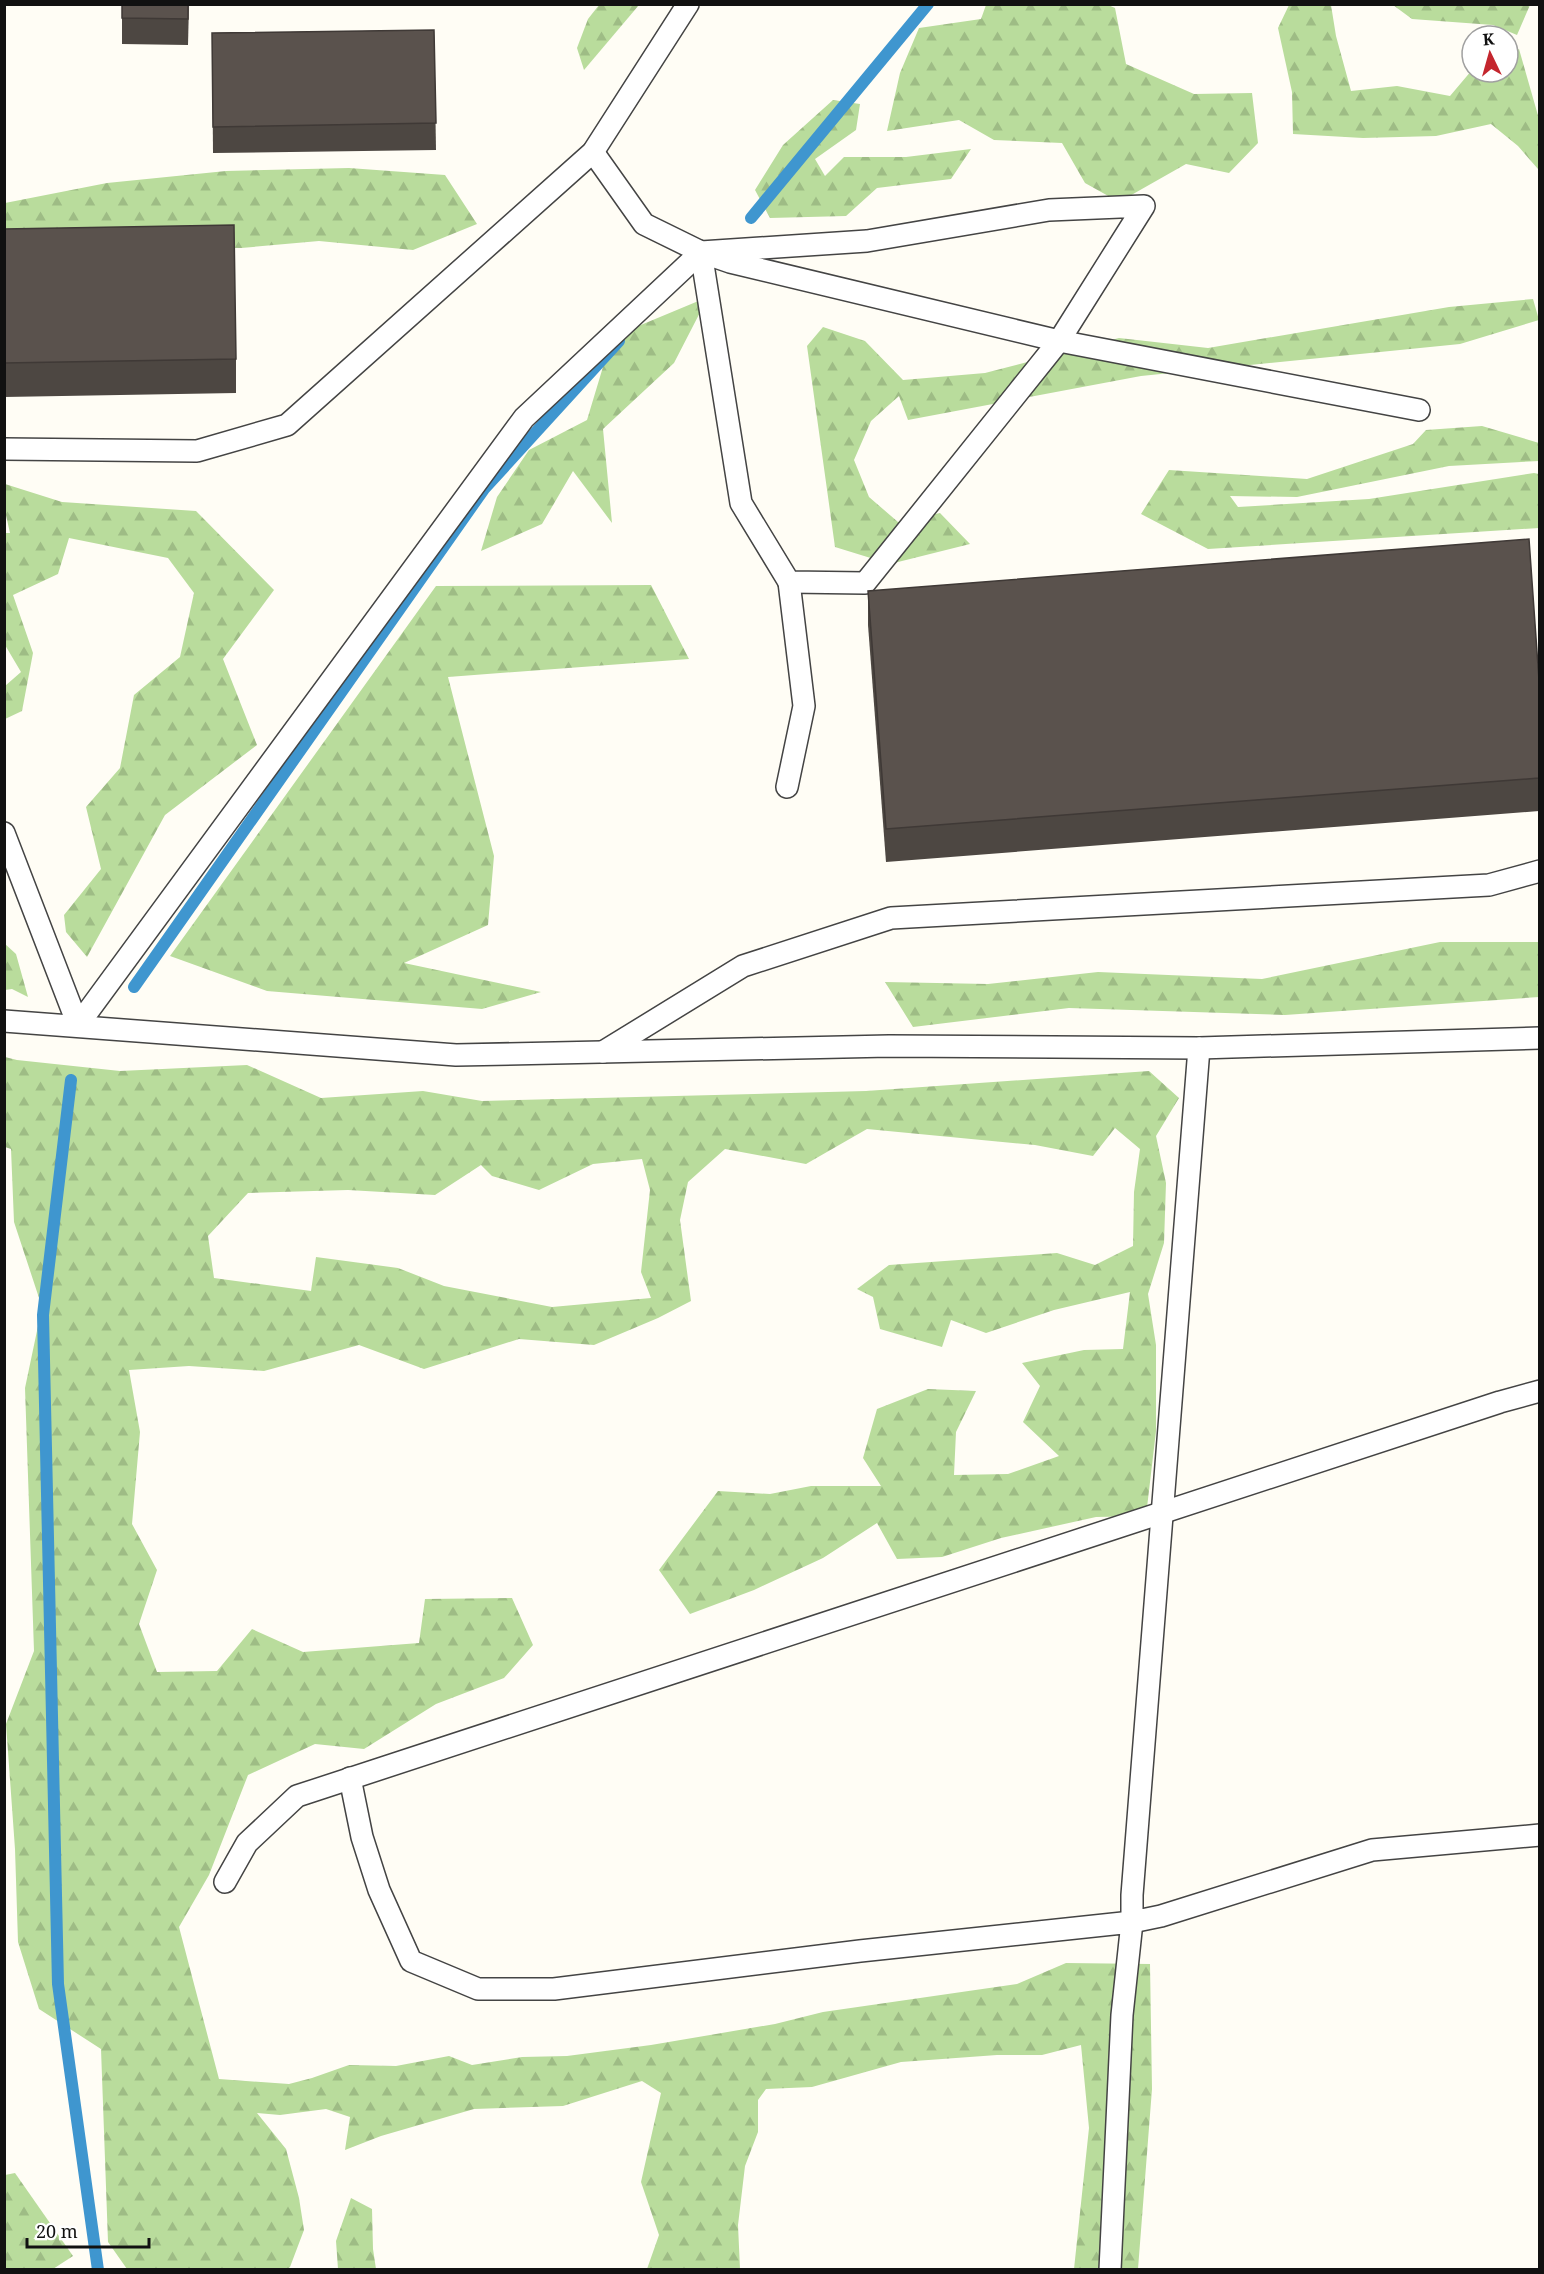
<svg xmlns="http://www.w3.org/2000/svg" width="1544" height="2274" font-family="'Noto Serif',serif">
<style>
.forest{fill:url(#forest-firs);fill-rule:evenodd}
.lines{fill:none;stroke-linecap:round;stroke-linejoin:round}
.stream{stroke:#3f96cf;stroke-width:12}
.service-casing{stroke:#444;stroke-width:24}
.service{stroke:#fff;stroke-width:21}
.wall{fill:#4d4742}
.building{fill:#5a524d;stroke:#3f3936;stroke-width:1.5}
</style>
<defs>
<pattern id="forest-firs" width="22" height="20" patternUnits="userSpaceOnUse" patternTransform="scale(1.5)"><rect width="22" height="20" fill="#b9dc9c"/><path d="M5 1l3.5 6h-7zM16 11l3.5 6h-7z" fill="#9ebc85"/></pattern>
</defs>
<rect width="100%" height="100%" fill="#fffdf5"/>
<g class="forest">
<polygon points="1106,4 1115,8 1126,64 1194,94 1252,93 1258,143 1229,173 1186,164 1119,202 1085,183 1062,143 994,140 959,120 887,131 900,73 919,28 981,19 986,5"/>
<polygon points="599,5 639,5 584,70 577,48 588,19"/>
<polygon points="1289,5 1331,5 1336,36 1351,91 1397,86 1450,96 1472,70 1472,72 1508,72 1508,54 1519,49 1539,119 1538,169 1518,146 1491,124 1436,136 1363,138 1293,134 1292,92 1278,28"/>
<polygon points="1393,5 1530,4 1530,5 1517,35 1493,25 1412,19"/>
<polygon points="833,100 860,104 856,130 815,159 825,176 844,157 906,157 971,149 951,179 877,188 846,216 770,218 755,190 783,145"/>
<polygon points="349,168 445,175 477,224 413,250 319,241 241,248 5,244 5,203 107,183 226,171"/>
<polygon points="708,297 674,363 603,429 612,523 573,471 542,524 481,551 497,497 529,450 587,420 612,337"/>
<polygon points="1533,299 1539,320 1460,344 1141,376 908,420 899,396 871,421 854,460 869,497 898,522 940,513 970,544 890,564 835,547 807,346 823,327 865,341 903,380 985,373 1119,338 1208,348 1449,307"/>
<polygon points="1482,426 1539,443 1539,461 1449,466 1297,497 1230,496 1238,507 1369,499 1534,473 1539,474 1539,528 1208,549 1141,514 1169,470 1307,479 1413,444 1426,430"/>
<polygon points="5,484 62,502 196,511 274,590 223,659 257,745 165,815 87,957 66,932 64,915 101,869 86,807 120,768 134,695 180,657 194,593 168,558 69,538 58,574 13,595 33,653 22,711 5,719 5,686 21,672 5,645 4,533 10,533 5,511"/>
<polygon points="651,585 689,659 448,677 494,856 488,925 404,963 541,992 482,1009 267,991 170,956 436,586"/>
<polygon points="1440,942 1539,942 1539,997 1285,1015 1069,1008 913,1027 885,982 988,984 1098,972 1262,979"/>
<polygon points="4,943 16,954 28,997 12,989 5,990"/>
<path d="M5,1057L17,1060L120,1071L247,1065L321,1098L423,1091L482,1101L866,1091L1149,1071L1179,1098L1156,1136L1166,1183L1164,1243L1148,1294L1156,1345V1431L1146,1516L1096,1517L1001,1538L942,1557L897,1559L877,1523L823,1558L754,1590L690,1614L659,1570L718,1491L770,1494L811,1486H881L863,1458L877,1409L928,1389L976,1391L956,1432L954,1475L1008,1474L1059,1456L1023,1422L1040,1386L1022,1363L1084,1350L1123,1349L1130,1292L1054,1310L986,1333L951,1320L942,1347L880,1329L873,1297L857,1289L889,1265L1057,1253L1095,1265L1133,1246L1134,1192L1140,1149L1115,1128L1093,1156L1035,1145L867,1129L806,1164L725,1149L688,1182L680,1220L691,1301L658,1318L594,1345L519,1339L424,1369L359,1345L264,1371L189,1366L129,1370L140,1432L132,1524L157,1570L139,1624L157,1672L217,1671L252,1629L303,1652L419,1643L425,1599L512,1598L533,1645L504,1678L436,1704L364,1749L315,1744L248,1775L209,1875L179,1927L219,2079L289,2084L312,2078L349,2065L396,2066L449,2056L472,2065L522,2057L567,2056L651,2045L775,2024L823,2012L1017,1984L1066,1963L1150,1964L1152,2089L1138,2269H1074L1089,2128L1081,2045L1042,2055H997L901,2062L812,2087L766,2089L758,2100V2132L745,2166L738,2225L740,2269H647L659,2235L641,2182L661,2093L642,2081L563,2106L474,2109L381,2136L345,2150L350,2117L326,2109L280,2115L257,2113L286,2149L299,2198L304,2230L290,2267L286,2270L127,2269L108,2242L101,2049L39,2009L18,1942L15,1849L6,1724L34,1651L25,1388L42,1307L14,1222L11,1149L5,1147ZM642,1159L650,1190L641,1272L651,1298L552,1307L444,1286L398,1268L316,1257L311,1291L214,1278L208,1236L248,1193L348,1190L435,1195L481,1165L492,1176L539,1190L593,1164Z"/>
<polygon points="15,2173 73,2256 53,2269 5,2269 5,2175"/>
<polygon points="351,2198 372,2209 373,2249 376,2269 338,2269 336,2241"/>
</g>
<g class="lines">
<g class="stream">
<polyline points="751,218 928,4"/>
<polyline points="134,987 484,489 619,341"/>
<polyline points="71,1080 43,1315 58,1984 98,2270"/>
</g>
<defs>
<g id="service">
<polyline points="593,152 644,224 701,252 867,241 1049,210 1144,206 1059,341 865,583 789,582 741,503 701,252"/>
<polyline points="4,449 197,451 287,425 593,152 688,4"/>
<polyline points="787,787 804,706 789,582"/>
<polyline points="4,833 78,1025"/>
<polyline points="4,1021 456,1055 889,1046 1199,1048 1540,1038"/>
<polyline points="78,1025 524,418 701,252 730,262 1059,341 1419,410"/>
<polyline points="1199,1048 1132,1895 1132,1922 1161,1916 1372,1850 1540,1835"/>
<polyline points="603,1052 743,966 891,918 1489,885 1540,871"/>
<polyline points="350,1778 362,1837 379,1890 411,1961 478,1989 554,1989 860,1951 1132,1922 1122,2015 1110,2270"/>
<polyline points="225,1882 247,1843 297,1796 1500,1402 1540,1391"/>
</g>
</defs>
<use href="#service" class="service-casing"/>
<use href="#service" class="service"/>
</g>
<g class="wall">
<polygon points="122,4 189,4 188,45 122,44"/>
<polygon points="434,30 436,150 213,153 212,33"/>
<polygon points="4,229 236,359 236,393 4,397"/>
<polygon points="868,591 1539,680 1539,811 886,862 868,625"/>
</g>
<g class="building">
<polygon points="122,4 188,4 188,19 122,18"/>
<polygon points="434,30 436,123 213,127 212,33"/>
<polygon points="234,225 236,359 4,363 4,229"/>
<polygon points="1529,539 1539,680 1539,778 886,829 868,591"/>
</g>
<rect width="1544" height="2274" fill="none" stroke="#111111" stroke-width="12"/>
<g transform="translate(1490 54) rotate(355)"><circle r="28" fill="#ffffff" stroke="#a0a0a0" stroke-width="1.5"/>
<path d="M0-4.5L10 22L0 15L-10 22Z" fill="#c4262e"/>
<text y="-9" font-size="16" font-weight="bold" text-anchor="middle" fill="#111111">K</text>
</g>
<path d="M27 2238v9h122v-9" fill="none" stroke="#111111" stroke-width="3"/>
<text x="36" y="2238" font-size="18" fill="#111111" stroke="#ffffff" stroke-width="4.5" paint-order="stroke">20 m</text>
</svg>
